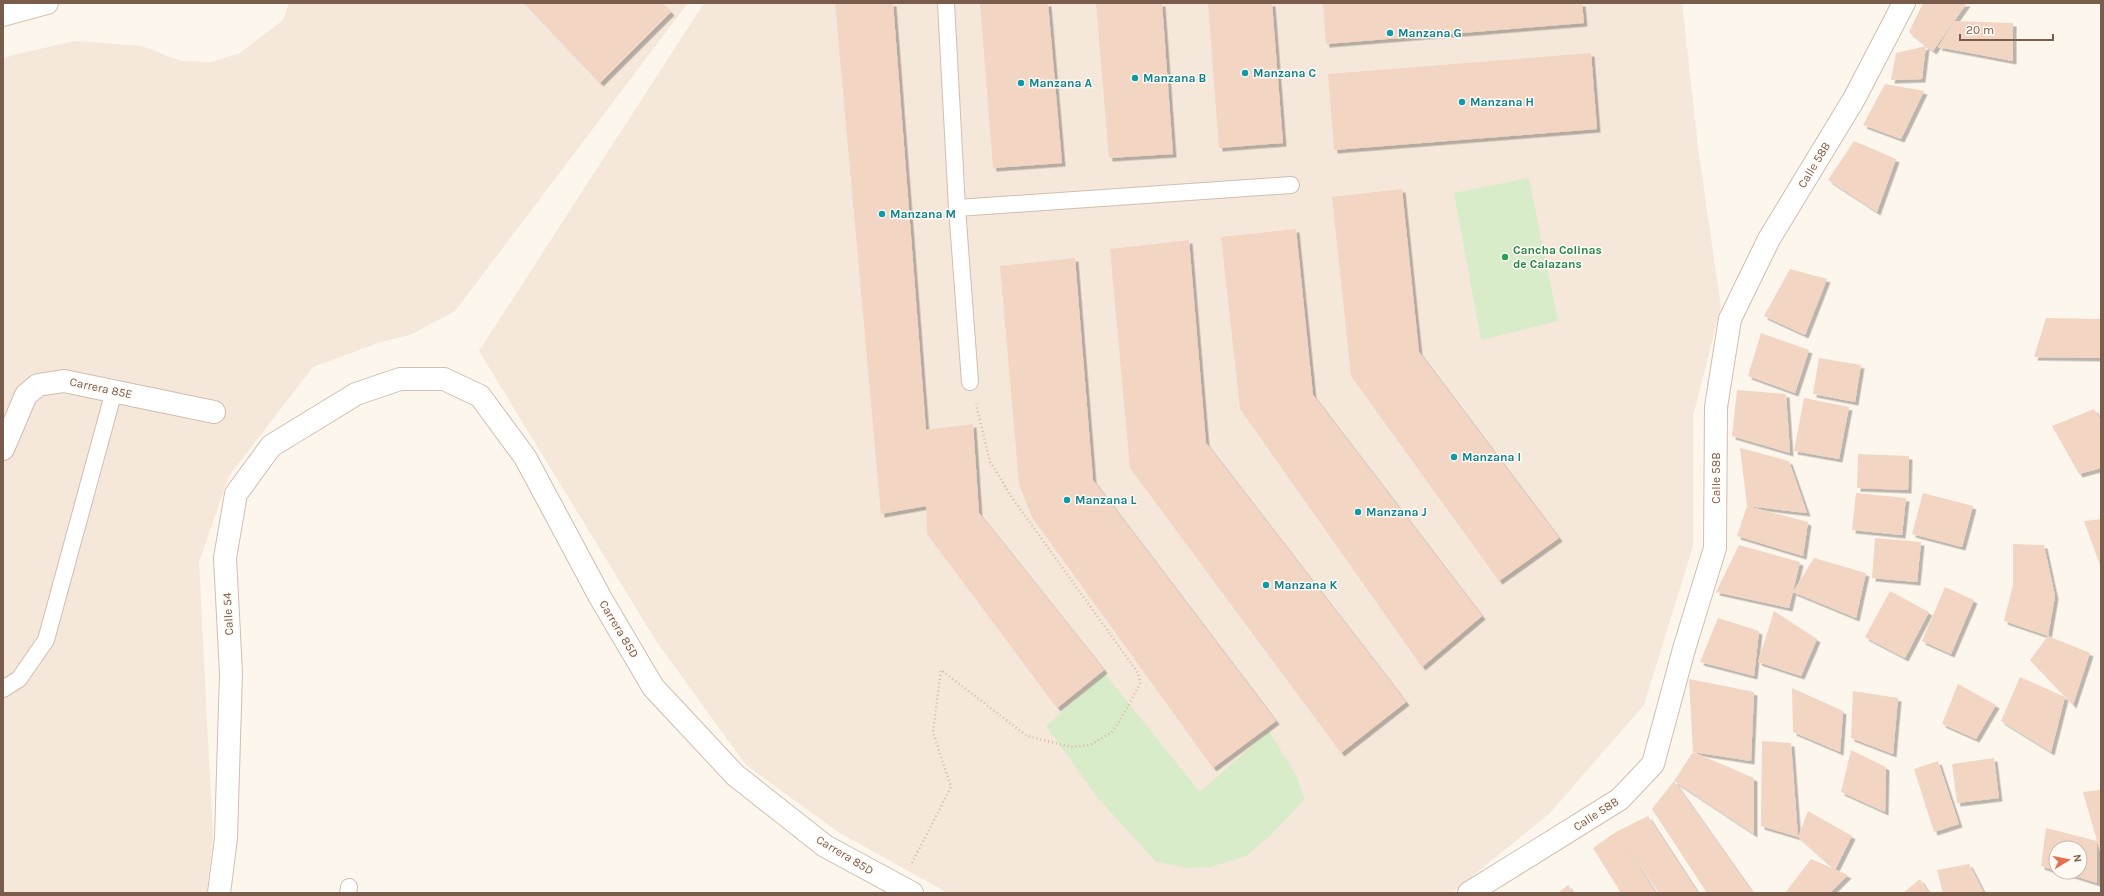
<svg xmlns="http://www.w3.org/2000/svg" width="2104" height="896" font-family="Karla,sans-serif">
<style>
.residential{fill:#f5e8da}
.green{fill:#d8ecc9}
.building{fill:#f3d5c3;filter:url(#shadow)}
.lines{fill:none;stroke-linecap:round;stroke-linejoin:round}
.lane-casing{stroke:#d1beb0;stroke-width:18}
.street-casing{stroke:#d1beb0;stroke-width:24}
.secondary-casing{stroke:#d6c0b0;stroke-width:24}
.path{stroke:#d9b8a5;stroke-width:2.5;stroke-dasharray:1 3;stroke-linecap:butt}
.lane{stroke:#fff;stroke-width:16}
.street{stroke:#fff;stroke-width:22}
.secondary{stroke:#fff;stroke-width:22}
.culture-dot{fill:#0f9aa8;stroke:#fffaf3;stroke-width:1.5}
.leisure-dot{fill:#2e9e5b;stroke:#fffaf3;stroke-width:1.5}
.labels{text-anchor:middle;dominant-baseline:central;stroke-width:3;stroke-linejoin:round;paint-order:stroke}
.culture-label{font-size:12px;font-weight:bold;fill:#0d838f;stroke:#fffaf3;text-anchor:start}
.street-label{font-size:12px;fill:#7a5c4d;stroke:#fffaf3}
.leisure-label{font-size:12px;font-weight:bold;fill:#27864d;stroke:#fffaf3;text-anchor:start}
</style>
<defs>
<filter id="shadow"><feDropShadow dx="3.5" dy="3.5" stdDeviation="0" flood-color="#0004"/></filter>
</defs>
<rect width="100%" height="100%" fill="#fdf6ec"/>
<g class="residential">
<polygon points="289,3 688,3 455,311 410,335 381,342 313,367 229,476 199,562 213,837 207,893 3,893 3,59 13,55 75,41 142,46 181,61 212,62 240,53 283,20"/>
<polygon points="704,3 1682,3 1698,147 1721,307 1693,416 1693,546 1644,705 1550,813 1452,893 948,893 838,832 746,765 656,641 479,351"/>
</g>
<g class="green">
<polygon points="1529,178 1558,321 1481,340 1454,193"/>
<polygon points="1105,674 1200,792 1269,731 1296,775 1305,799 1270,836 1246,856 1211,867 1189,868 1156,862 1097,797 1046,726"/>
</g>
<g class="building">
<polygon points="524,3 662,3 671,12 600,83"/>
<polygon points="835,3 893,3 926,430 973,424 979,513 1104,670 1057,708 927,534 926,506 881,514"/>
<polygon points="980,3 1048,3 1062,163 993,168"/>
<polygon points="1096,3 1162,3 1173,154 1109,158"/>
<polygon points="1208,3 1272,3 1283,143 1219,148"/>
<polygon points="1323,3 1582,3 1584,23 1326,44"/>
<polygon points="1923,3 1967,3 1933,51 1926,46 1922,79 1891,80 1896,53 1926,46 1909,32"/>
<polygon points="1955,21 2013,23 2013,61 1938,47"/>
<polygon points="1591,53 1597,129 1334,150 1328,74"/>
<polygon points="1885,84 1924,91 1901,139 1863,125"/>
<polygon points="1854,141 1896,159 1877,212 1828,180"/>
<polygon points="1402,189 1419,352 1559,538 1499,581 1351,376 1332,197"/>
<polygon points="1296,229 1313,395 1482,616 1422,667 1240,409 1221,237"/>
<polygon points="1189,240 1206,443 1406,702 1341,753 1130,468 1110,249"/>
<polygon points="1075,258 1093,480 1276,721 1213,768 1032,517 1019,484 1000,266"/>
<polygon points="1790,269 1827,279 1805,335 1764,316"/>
<polygon points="2046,318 2101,319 2101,358 2034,357"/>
<polygon points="1761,333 1809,350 1795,393 1748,376"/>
<polygon points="1819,358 1861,365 1855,402 1813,394"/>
<polygon points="1737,390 1786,394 1790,453 1732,436"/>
<polygon points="1804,398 1849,407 1839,459 1794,451"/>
<polygon points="2094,409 2101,420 2101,468 2079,474 2052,426"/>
<polygon points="1740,448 1789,461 1807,513 1747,506"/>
<polygon points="1858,454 1909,456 1908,490 1857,488"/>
<polygon points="1856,493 1906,498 1902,535 1852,530"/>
<polygon points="1923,493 1973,506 1962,547 1912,534"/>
<polygon points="1747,506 1808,522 1803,556 1737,536"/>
<polygon points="2101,519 2101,568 2084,521"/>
<polygon points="1875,538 1921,542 1917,582 1872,578"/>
<polygon points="2013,544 2044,545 2055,596 2048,636 2090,653 2073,705 2030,660 2048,636 2004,621 2013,585"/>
<polygon points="1739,545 1800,562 1789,608 1716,592"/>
<polygon points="1814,558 1866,573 1856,618 1793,592"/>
<polygon points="1945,587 1974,600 1951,654 1922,641"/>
<polygon points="1890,591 1929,612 1905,658 1865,637"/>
<polygon points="1774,611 1817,639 1801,676 1758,662"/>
<polygon points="1718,618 1759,631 1754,676 1700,662"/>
<polygon points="2020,677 2065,697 2051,752 2001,721"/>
<polygon points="1689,679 1754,692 1751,761 1693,752 1754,778 1754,834 1674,781 1693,752"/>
<polygon points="1958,684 1996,705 1976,739 1942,724"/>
<polygon points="1792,688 1843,711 1840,752 1793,732"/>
<polygon points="1853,691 1898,698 1893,754 1851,738"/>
<polygon points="1762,741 1791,743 1798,837 1761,826"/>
<polygon points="1851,750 1886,767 1885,812 1841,792"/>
<polygon points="1994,758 1999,798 1957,803 1952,764"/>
<polygon points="1938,761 1959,824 1934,832 1914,769"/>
<polygon points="1674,781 1753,893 1707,893 1652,809"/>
<polygon points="2101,790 2101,854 2097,841 2097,883 2062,872 2080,872 2080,848 2056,848 2056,871 2041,866 2046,828 2097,841 2083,792"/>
<polygon points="1808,811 1852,836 1835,870 1798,837"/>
<polygon points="1648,816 1698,893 1659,893 1625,846 1656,893 1621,893 1593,848 1616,832"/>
<polygon points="1811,859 1848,875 1830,893 1785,893"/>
<polygon points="1969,864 1984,893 1943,893 1937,870"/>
<polygon points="1920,879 1929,893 1903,893"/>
<polygon points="1568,885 1573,893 1558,893"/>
</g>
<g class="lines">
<defs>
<g id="lane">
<polyline points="946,3 957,208 970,382"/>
<polyline points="957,208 1291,185"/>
<polyline points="3,689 19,679 46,640 114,391"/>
<polyline points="348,893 349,887"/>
</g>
<g id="street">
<polyline points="3,449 26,395 38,385 64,381 214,412"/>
<polyline points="219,893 226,838 231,673 225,558 236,494 271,446 356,394 400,379 444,379 480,396 525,457 600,597 653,687 735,775 825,846 912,893"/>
<polyline points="1469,893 1620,799 1653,764 1684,649 1715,548 1716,407 1730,319 1769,239 1854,99 1904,3"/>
</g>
<polyline id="secondary" points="3,15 47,3"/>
</defs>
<use href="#lane" class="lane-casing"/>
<use href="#street" class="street-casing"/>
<use href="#secondary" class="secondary-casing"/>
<polyline class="path" points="912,863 951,787 933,732 941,670 1027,736 1071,747 1090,745 1111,733 1119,722 1140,684 1138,673 1010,495 998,474 990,462 976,404"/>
<use href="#lane" class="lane"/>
<use href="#street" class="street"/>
<use href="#secondary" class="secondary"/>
</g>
<g class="culture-dot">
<circle cx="1390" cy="33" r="4"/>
<circle cx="1245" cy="73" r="4"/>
<circle cx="1135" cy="78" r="4"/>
<circle cx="1021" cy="83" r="4"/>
<circle cx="1462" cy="102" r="4"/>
<circle cx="882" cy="214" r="4"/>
<circle cx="1454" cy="457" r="4"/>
<circle cx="1067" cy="500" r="4"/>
<circle cx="1358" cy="512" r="4"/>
<circle cx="1266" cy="585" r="4"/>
</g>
<circle class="leisure-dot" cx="1505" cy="257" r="4"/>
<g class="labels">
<g class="culture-label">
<text x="1398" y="33">Manzana G</text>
<text x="1253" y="73">Manzana C</text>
<text x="1143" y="78">Manzana B</text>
<text x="1029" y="83">Manzana A</text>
<text x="1470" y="102">Manzana H</text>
<text x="890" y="214">Manzana M</text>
<text x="1462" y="457">Manzana I</text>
<text x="1075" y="500">Manzana L</text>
<text x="1366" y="512">Manzana J</text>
<text x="1274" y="585">Manzana K</text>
</g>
<g class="street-label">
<text transform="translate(1814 165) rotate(-59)">Calle 58B</text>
<text transform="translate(101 388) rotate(12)">Carrera 85E</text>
<text transform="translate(1716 478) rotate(-90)">Calle 58B</text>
<text transform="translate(228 614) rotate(-93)">Calle 54</text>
<text transform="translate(619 629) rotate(59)">Carrera 85D</text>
<text transform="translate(1596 814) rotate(-33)">Calle 58B</text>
<text transform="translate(845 855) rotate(31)">Carrera 85D</text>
</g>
<g class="leisure-label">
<text x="1513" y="250">Cancha Colinas<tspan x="1513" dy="14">de Calazans</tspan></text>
</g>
</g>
<rect width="2104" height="896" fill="none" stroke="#7a5c4d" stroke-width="8"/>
<g transform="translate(2068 860) rotate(80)"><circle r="19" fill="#fffaf3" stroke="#cabbb1"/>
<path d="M0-3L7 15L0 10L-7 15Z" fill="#e76f51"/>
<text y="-6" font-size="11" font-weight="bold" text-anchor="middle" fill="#7a5c4d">N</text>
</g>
<path d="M1960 34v6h93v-6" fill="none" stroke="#7a5c4d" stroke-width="2"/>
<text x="1966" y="34" font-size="12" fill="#7a5c4d" stroke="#fffaf3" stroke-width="3" paint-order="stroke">20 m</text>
</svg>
